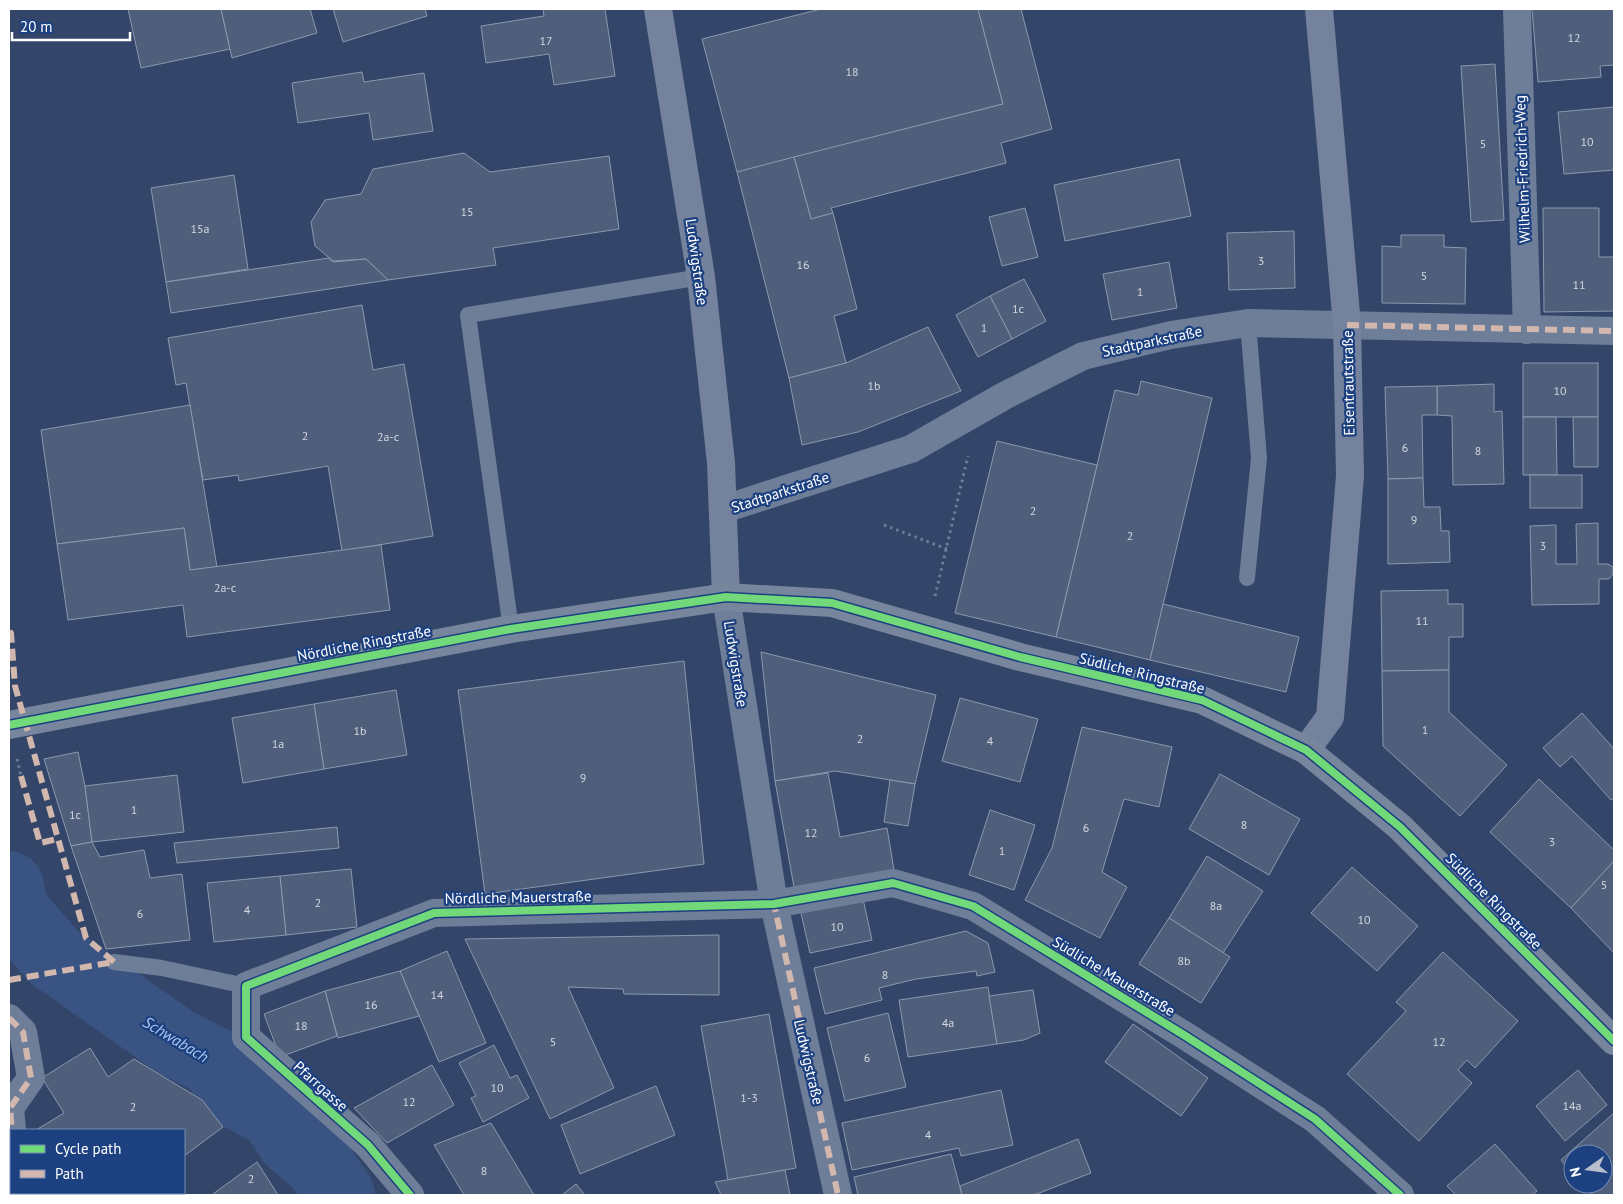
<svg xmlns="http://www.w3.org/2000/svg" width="1623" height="1204" font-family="'PT Sans',sans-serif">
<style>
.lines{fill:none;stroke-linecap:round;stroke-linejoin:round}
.river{stroke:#395483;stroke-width:70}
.building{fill:#4e5e7b;stroke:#8c98ae}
.path{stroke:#6e7d98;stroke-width:3;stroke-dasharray:2.5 4;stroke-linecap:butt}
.lane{stroke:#6e7d98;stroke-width:16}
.street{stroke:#6e7d98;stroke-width:28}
.secondary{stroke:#74829d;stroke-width:28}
.primary{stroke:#77869d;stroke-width:28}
.quiet{stroke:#d1b7ad;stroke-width:6;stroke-dasharray:12 6;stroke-linecap:butt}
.cycleway-casing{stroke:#1c4080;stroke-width:11}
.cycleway{stroke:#71d979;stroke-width:8}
.labels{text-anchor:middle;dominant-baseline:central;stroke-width:4.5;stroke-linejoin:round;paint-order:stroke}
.number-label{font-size:12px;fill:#d3d7de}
.street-label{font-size:15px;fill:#fff;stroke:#1c4080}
.water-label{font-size:16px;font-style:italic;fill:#abc6f1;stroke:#1c4080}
</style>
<rect width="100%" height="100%" fill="#33466a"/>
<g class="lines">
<polyline class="river" points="9,886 14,911 54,957 175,1042 216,1063 232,1091 274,1114 291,1140 320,1165 340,1195"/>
</g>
<g class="building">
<polygon points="128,9 221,9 230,49 141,68"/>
<polygon points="221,9 310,9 317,33 232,58"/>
<polygon points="333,9 425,9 427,16 343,42"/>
<polygon points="543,9 605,9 615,76 554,85 549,54 486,63 481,26 544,16"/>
<polygon points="821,9 978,9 1003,104 737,172 702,39"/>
<polygon points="978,9 1021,9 1052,129 1001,143 1006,163 831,208 833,213 811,219 794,157 1003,104"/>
<polygon points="1532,9 1614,9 1614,65 1600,66 1601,77 1538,82"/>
<polygon points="1495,64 1504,220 1471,222 1461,66"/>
<polygon points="362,72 364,82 424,73 433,131 373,140 369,113 298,123 292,83"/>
<polygon points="1614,107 1614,170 1564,174 1558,112"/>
<polygon points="464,153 490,172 609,156 619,229 493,248 496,265 388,280 366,259 333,261 315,246 311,222 325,200 361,194 373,169"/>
<polygon points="794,157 811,219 833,213 857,309 834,316 846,363 789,378 737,172"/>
<polygon points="1179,159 1191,216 1065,241 1054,185"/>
<polygon points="234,175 248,269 166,282 151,188"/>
<polygon points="1025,208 1038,257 1002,266 989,217"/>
<polygon points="1543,208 1599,208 1599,257 1614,257 1614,311 1544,312"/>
<polygon points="1294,231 1295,288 1229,290 1227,233"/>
<polygon points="1401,235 1444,235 1444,247 1466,248 1465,304 1382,303 1382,246 1401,247"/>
<polygon points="329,258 333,262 366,259 388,280 171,313 166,282"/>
<polygon points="1169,262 1177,308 1112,320 1103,274"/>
<polygon points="1024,279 1046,321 1012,339 990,296"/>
<polygon points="990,296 1012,339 978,357 956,315"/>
<polygon points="362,305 373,370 404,364 433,536 342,551 328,466 239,481 238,475 203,480 186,383 176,385 168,338"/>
<polygon points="928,327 961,391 858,432 802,445 789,378 846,363"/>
<rect x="1523" y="363" width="75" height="54"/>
<polygon points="1141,381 1212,398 1150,660 1056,637 1115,390 1138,395"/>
<polygon points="1494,384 1494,412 1502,411 1504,484 1453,485 1452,416 1437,415 1437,386"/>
<polygon points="1437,386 1437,415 1422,415 1423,478 1388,479 1385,387"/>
<polygon points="190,405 217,567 190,570 184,528 57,544 41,430"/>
<polygon points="1523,417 1556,417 1557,475 1523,475"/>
<polygon points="1573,417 1598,417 1598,467 1574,467"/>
<polygon points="997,441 1097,465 1056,637 955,613"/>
<rect x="1530" y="475" width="52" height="33"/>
<polygon points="1423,478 1424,507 1440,507 1441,531 1449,531 1450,562 1388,564 1388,479"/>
<polygon points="1598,523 1598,564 1608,564 1613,567 1613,574 1609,579 1599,579 1599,604 1532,605 1530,526 1556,525 1556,564 1577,564 1576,524"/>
<polygon points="184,528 190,570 381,545 390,610 187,637 183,605 68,620 57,544"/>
<polygon points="1448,590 1448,604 1463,604 1463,637 1449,637 1449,670 1382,671 1381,591"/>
<polygon points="1163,604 1299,637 1286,692 1150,660"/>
<polygon points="761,652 936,695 915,784 835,771 775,781"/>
<polygon points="684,661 704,864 485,894 458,690"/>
<polygon points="1449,670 1449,712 1507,765 1460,816 1383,746 1382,671"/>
<polygon points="396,690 407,755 324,769 314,704"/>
<polygon points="960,698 1038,719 1020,782 942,761"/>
<polygon points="314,704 324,769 243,783 232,718"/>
<polygon points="1582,713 1614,749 1614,798 1611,800 1572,756 1560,767 1543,748"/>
<polygon points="1082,727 1172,747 1159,807 1124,799 1102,872 1127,887 1100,938 1025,900 1052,848"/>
<polygon points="78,752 85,786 92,842 71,846 44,759"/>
<polygon points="828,773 840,837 887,828 894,870 794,887 775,781"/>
<polygon points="1220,774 1300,819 1269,875 1189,829"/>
<polygon points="177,775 184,832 92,842 85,786"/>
<polygon points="1539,779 1614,850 1614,861 1571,908 1490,832"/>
<polygon points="890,780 915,784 908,826 884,822"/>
<polygon points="990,810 1035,825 1014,890 969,875"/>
<polygon points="337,827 339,848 177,863 174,843"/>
<polygon points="92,842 100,857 144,850 150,878 182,874 190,940 106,949 71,846"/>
<polygon points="1207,856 1263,891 1223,953 1169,918"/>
<polygon points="1614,861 1614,953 1571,908"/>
<polygon points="1352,867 1418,926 1377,971 1311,913"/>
<polygon points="351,869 357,927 286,935 280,876"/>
<polygon points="280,876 286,935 214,942 207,883"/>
<polygon points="863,899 872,940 810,953 801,913"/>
<polygon points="1169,918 1230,957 1201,1003 1139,964"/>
<polygon points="966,931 988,943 995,972 977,976 976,971 916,979 879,988 882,1000 825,1014 814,968"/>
<polygon points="719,935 719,995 624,994 623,989 568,987 614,1088 550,1119 465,939"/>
<polygon points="447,951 486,1043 439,1062 400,971"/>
<polygon points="1443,952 1518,1021 1475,1068 1467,1060 1458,1070 1472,1083 1419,1141 1347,1074 1406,1011 1396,1002"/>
<polygon points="400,971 419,1016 338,1038 325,991"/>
<polygon points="988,987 997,1044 908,1057 899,1000"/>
<polygon points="1033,990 1040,1033 1024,1040 997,1044 989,996"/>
<polygon points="325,991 337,1036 280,1057 264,1014"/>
<polygon points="888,1013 906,1087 845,1101 827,1028"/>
<polygon points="769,1014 796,1168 728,1180 701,1026"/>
<polygon points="1133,1024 1208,1078 1181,1116 1105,1062"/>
<polygon points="494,1045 510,1078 517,1075 529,1098 483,1122 471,1098 476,1096 459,1063"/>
<polygon points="90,1048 108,1077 134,1059 202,1100 223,1127 184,1156 184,1130 36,1130 64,1113 42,1078"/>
<polygon points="432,1065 454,1105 387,1143 354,1108"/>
<polygon points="1578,1070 1607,1105 1565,1141 1536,1106"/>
<polygon points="656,1086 675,1135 580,1174 561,1125"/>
<polygon points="1001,1090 1013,1145 961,1156 959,1148 852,1170 842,1123"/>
<polygon points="1614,1113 1614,1195 1592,1195 1582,1184 1603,1184 1603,1154 1573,1154 1573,1174 1561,1160"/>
<polygon points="491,1123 534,1195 464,1195 434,1145"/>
<polygon points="1078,1139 1091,1173 1034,1195 962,1195 960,1186"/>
<polygon points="1495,1144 1537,1191 1532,1195 1456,1195 1447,1186"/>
<polygon points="951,1154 962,1195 858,1195 854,1177"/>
<polygon points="257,1162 278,1195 214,1195 213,1194"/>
<polygon points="785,1170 790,1195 721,1195 715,1182"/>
<polygon points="576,1184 585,1195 562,1195"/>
</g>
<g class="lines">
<g class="path">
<polyline points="884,525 947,549"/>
<polyline points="935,596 968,456"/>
<polyline points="17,759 21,776"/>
</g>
<g class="lane">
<polyline points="1247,578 1259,458 1248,323"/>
<polyline points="511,629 468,315 701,277"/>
<polyline points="114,962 162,968 246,986"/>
</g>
<g class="street">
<polyline points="1517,9 1527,330"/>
<polyline points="724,509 911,449 1004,396 1083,356 1171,335 1248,323 1614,331"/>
<polyline points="726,597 774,904 838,1195"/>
<polyline points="9,1018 23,1032 31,1078 10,1108 12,1130"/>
<polyline points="65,1193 68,1195"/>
<polyline points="410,1195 368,1145 246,1037 246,986 434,913 774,904 893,883 973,906 1184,1035 1315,1119 1400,1195"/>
</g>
<g class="secondary">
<polyline points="658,9 701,277 721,463 726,597"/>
<polyline points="1306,750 1330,717 1350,476 1347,325 1319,9"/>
</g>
<polyline class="primary" points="9,725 511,629 726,597 832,603 1020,657 1202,700 1306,750 1400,827 1614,1041"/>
<g class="quiet">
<polyline points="1347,325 1614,331"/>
<polyline points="9,634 11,633 15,686 86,938 114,962"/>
<polyline points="21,776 40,843 57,839"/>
<polyline points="770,904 774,904 838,1195"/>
<polyline points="9,980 114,962"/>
<polyline points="9,1018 23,1032 31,1078 10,1108 12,1130"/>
<polyline points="65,1193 68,1195"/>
</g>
<defs>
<g id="cycleway">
<polyline points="9,725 511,629 726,597 832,603 1020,657 1202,700 1306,750 1400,827 1614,1041"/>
<polyline points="410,1195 368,1145 246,1037 246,986 434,913 774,904 893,883 973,906 1184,1035 1315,1119 1400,1195"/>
</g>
</defs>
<use href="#cycleway" class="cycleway-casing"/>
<use href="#cycleway" class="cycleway"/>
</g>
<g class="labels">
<g class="number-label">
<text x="1574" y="37">12</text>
<text x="546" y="40">17</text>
<text x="852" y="71">18</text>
<text x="1587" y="141">10</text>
<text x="1483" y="143">5</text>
<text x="467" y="211">15</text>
<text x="200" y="228">15a</text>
<text x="1261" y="260">3</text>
<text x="803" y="264">16</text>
<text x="1424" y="275">5</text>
<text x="1579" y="284">11</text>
<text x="1140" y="291">1</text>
<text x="1018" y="308">1c</text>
<text x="984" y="327">1</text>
<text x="874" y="385">1b</text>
<text x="1560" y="390">10</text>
<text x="305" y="435">2</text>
<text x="388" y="436">2a-c</text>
<text x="1405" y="447">6</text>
<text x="1478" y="450">8</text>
<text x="1033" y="510">2</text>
<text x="1414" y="519">9</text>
<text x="1130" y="535">2</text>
<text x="1543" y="545">3</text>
<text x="225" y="587">2a-c</text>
<text x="1422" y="620">11</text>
<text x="1425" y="729">1</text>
<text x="360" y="730">1b</text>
<text x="860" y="738">2</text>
<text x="990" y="740">4</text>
<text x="278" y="743">1a</text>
<text x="583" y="777">9</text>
<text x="134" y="809">1</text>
<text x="75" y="814">1c</text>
<text x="1244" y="824">8</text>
<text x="1086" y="827">6</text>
<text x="811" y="832">12</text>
<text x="1552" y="841">3</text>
<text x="1002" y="850">1</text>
<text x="1604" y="884">5</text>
<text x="318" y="902">2</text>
<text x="1216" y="905">8a</text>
<text x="247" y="909">4</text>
<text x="140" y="913">6</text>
<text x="1364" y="919">10</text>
<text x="837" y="926">10</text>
<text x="1184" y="960">8b</text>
<text x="885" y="974">8</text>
<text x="437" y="994">14</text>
<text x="371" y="1004">16</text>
<text x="948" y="1022">4a</text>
<text x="301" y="1025">18</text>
<text x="553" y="1041">5</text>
<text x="1439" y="1041">12</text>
<text x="867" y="1057">6</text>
<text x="497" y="1087">10</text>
<text x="749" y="1097">1-3</text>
<text x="409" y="1101">12</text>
<text x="1572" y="1105">14a</text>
<text x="133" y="1106">2</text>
<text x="928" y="1134">4</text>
<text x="484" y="1170">8</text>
<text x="251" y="1178">2</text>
</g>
<g class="street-label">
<text transform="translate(1522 169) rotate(-92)">Wilhelm-Friedrich-Weg</text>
<text transform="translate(697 262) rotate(82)">Ludwigstraße</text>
<text transform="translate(1152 341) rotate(-12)">Stadtparkstraße</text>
<text transform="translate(1348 383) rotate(-91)">Eisentrautstraße</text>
<text transform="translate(780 492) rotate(-18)">Stadtparkstraße</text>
<text transform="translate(364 643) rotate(-11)">Nördliche Ringstraße</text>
<text transform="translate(736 664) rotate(81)">Ludwigstraße</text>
<text transform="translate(1142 673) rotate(14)">Südliche Ringstraße</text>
<text transform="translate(518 897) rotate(-1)">Nördliche Mauerstraße</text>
<text transform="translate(1494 901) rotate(45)">Südliche Ringstraße</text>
<text transform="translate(1114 976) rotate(31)">Südliche Mauerstraße</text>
<text transform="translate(809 1062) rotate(77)">Ludwigstraße</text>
<text transform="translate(321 1086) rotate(42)">Pfarrgasse</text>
</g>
<g class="water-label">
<text transform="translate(176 1039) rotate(31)">Schwabach</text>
</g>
</g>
<rect width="1623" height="1204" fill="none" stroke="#ffffff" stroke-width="20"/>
<rect x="10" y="1129" width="175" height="65" fill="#1c4080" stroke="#778cb3"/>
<rect x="20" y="1145" width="25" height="8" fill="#71d979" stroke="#778cb3"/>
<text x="55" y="1154" font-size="15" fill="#ffffff">Cycle path</text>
<rect x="20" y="1170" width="25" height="8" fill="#d1b7ad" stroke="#778cb3"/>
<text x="55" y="1179" font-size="15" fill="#ffffff">Path</text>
<g transform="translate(1588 1169) rotate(256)"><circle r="24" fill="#1c4080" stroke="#778cb3"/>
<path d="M0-4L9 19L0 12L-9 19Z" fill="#b8becb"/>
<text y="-8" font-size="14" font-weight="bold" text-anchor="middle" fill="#ffffff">N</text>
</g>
<path d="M12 32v8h118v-8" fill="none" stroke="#ffffff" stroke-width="2.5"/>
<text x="20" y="32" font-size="15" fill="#ffffff" stroke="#1c4080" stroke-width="4" paint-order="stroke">20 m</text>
</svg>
